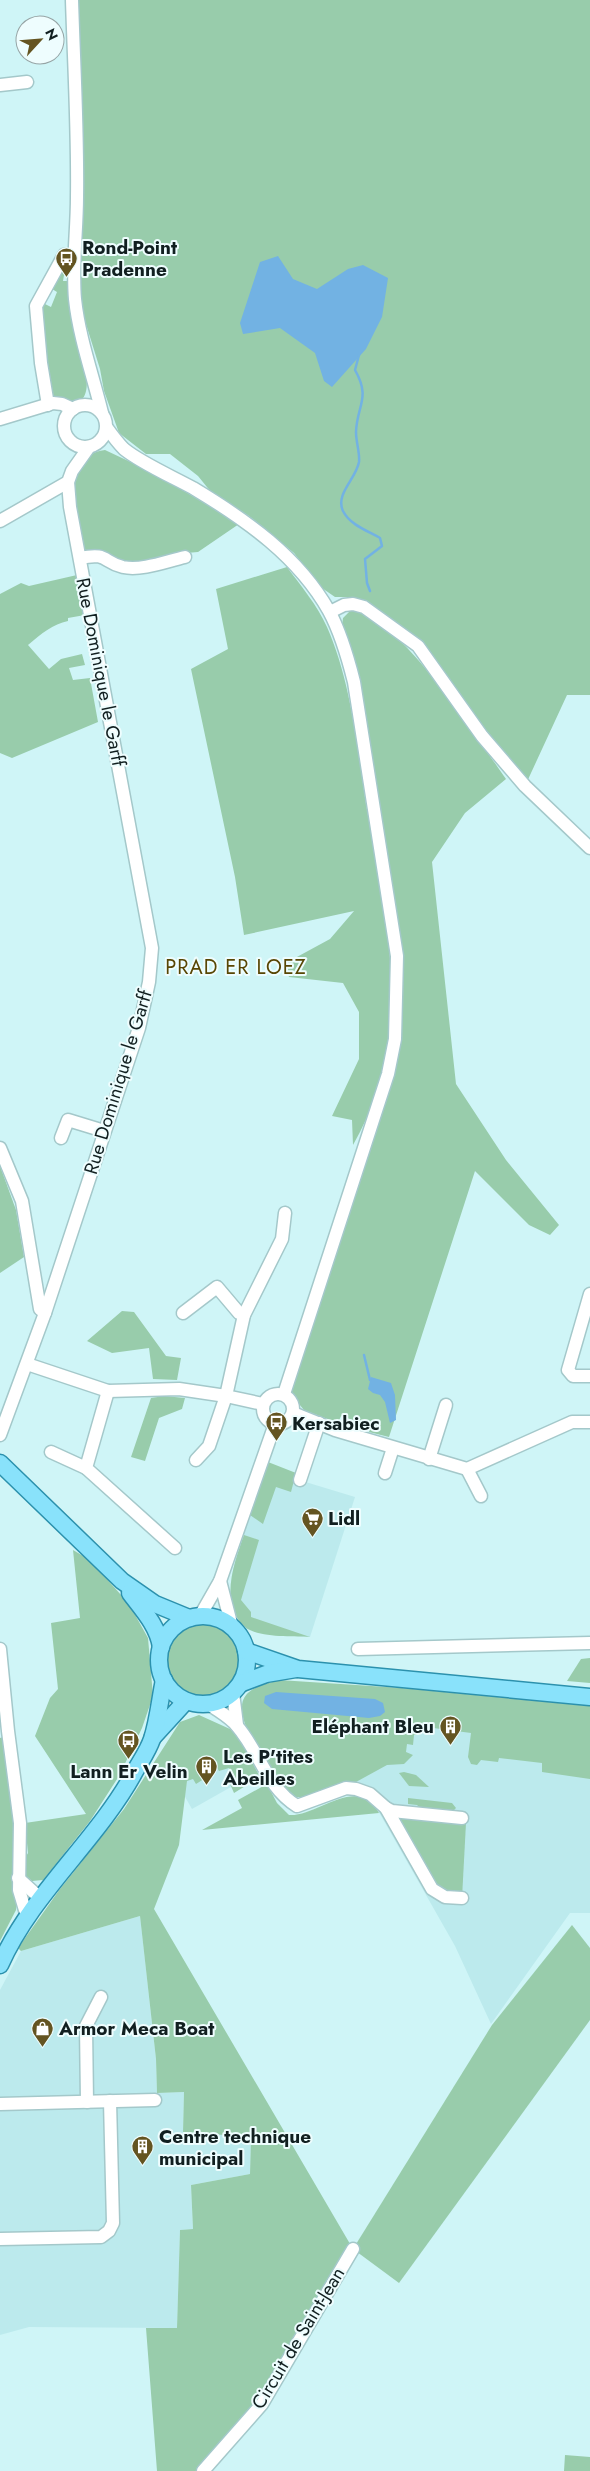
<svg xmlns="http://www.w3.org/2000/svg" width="590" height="2471" font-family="Jost,sans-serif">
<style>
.built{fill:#bceaed}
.green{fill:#98ccab}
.water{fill:#72b2e3}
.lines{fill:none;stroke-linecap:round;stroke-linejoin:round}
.stream{stroke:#72b2e3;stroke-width:2.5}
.minor-casing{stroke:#a4c8ca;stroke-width:15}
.major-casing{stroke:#2c91ad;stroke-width:19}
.minor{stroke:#fff;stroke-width:12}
.major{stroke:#89e2fb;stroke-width:16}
.labels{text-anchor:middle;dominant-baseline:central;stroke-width:4;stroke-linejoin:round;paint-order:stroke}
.poi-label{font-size:19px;font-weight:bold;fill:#111f20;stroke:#eefdfe;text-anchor:start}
.street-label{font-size:19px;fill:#111f20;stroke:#eefdfe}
.neighbourhood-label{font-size:20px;letter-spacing:1px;fill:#584604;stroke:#eefdfe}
</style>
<rect width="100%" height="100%" fill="#cff5f7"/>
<g class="built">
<polygon points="266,1470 355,1497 310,1637 265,1634 246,1627 235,1612 231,1596 232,1574 237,1554"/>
<polygon points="402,1688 590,1706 590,1913 570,1913 491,2024 455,1946 376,1807 366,1800 351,1796 345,1783 300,1798 241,1703 247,1693 255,1689"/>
<polygon points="195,1741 244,1763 231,1787 192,1809 184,1795"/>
<polygon points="140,1916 156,2059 157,2093 184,2092 183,2132 251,2137 250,2174 191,2185 193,2229 180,2230 177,2328 29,2327 0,2335 0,1990 21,1951"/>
</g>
<g class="green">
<polygon points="79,0 590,0 590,695 567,695 525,786 418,646 353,597 335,597 319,586 294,553 249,516 211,492 198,476 170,454 146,454 119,433 104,391 100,369 85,321 81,299"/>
<path d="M58,267L67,268V273L64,275L63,281H68C68,294 69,307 72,320C75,335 107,409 67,403C61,402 54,399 48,397L39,301L51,307L57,292L47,286Z"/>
<path d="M105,450L156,474L239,524L198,552L175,554L140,563L124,562L102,551L83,554C78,522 56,456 105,450Z"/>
<path d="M287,567C301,586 317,605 327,627C351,682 357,745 366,804C379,878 397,954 390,1030C386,1070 373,1110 353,1145L352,1120L332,1116L359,1059V1012L343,983L289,977L284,964L330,939L354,911L244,935L235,877L191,669L228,649L216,589Z"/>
<path d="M77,575L85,615L68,618V621C53,624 41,634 28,645L49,669L61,659L82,654L85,665L69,668L73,680L90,678L98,722L12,758L0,753V594L21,583L29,586Z"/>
<path d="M350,611C395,608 481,744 506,779L465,813L432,862L456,1084L506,1160L559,1225L550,1235L529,1225L475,1171L389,1437L369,1432L371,1426L341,1416L338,1423L304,1410L290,1393L400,1035L403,957L354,656L342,626L343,618Z"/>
<polygon points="0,1166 16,1210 24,1257 0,1273"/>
<polygon points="122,1311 134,1312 166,1356 181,1358 177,1380 153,1379 149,1348 112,1353 87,1341"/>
<polygon points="164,1396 185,1398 182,1409 159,1418 145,1461 131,1457 151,1398"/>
<polygon points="268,1462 296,1473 291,1492 276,1487 263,1524 250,1515"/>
<path d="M244,1535L259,1540L241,1600L251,1612V1617L310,1637C294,1636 258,1638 245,1627C218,1604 235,1561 244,1535Z"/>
<polygon points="73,1550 90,1560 129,1604 148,1638 153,1696 142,1728 119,1776 90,1821 43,1880 32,1881 24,1874 21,1865 28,1853 25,1823 86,1814 35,1736 50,1698 58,1689 51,1623 80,1618"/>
<circle cx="203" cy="1660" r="38"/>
<polygon points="590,1658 590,1683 567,1681 581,1659"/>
<path d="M279,1680L402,1688L590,1706V1779L542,1772V1763L499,1758L498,1762L481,1760L477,1765L471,1764L468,1757L471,1733L426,1727L421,1729L420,1735H414L413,1745L407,1744L406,1752L413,1755L404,1764L387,1765L356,1782L305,1797H294C276,1782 226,1715 247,1694C254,1686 270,1683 279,1680Z"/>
<polygon points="199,1715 230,1729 238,1736 260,1777 234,1793 230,1784 235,1778 229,1768 219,1771 216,1766 204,1773 207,1777 196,1784 193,1779 187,1781 179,1845 154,1909 353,2249 262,2404 203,2471 157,2471 146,2328 177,2328 180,2230 193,2229 191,2185 250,2174 251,2137 183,2132 184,2092 157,2093 156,2059 140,1916 21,1951 18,1948 60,1889 124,1809 180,1722"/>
<polygon points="3,1737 13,1769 18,1878 16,1910 0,1941 0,1738"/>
<polygon points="404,1772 416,1775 429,1787 409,1786 399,1773"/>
<path d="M267,1784L277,1803L289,1815C317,1817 358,1773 379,1813L202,1830L242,1808L238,1800Z"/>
<polygon points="408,1798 452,1803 456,1808 453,1811 421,1809 417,1805 408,1804"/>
<polygon points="399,1816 466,1823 462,1898 434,1885 397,1818"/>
<polygon points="572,1925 590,1948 590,2020 399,2283 353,2249 492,2025"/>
<polygon points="565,2455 590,2457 590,2471 564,2471"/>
</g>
<g class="water">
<polygon points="278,256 293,279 317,289 348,269 363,265 388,278 382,317 366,349 332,387 324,381 315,353 280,328 243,334 240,323 260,262"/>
<polygon points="371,1377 391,1383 395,1395 396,1420 390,1423 385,1402 380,1395 373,1393 368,1389"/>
<polygon points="276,1692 375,1699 383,1703 385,1712 380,1716 369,1718 272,1709 264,1703 265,1696"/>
</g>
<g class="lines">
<g class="stream">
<path d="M359,355L355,370C371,398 357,405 356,432C356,442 360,453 359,462C356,479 335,494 343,511C350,525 368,531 380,538L382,546L365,559L367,583L370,591"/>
<polyline points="364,1355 370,1380"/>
</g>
<defs>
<g id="minor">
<path d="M72,0C74,65 78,132 77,197C77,231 72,265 75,299C79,337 93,376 102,413"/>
<polyline points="0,85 27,82"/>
<circle cx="85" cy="426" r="21"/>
<polyline points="48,405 41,363 36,306 64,255"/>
<polyline points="0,419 53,403 62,404 73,409"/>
<path d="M107,428C112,435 118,443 124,449C141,463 173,477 193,488C246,520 298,556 329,611C341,633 348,658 354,682L397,956L395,1039L388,1074L284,1394"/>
<polyline points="0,521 68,482 72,471 89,447"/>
<path d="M80,558C109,552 102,562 123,567C142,571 167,561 185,557"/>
<polyline points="330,612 344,605 353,604 364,607 418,646 482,736 525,786 590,848"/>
<polyline points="61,1138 68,1120 104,1131"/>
<polyline points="0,1148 22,1201 40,1309 45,1313"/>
<polyline points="590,1294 568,1370 573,1376 590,1376"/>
<polyline points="183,1313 217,1287 239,1313 244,1315"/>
<polyline points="27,1364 108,1391 179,1389 226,1396 263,1404"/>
<polyline points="108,1391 86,1468 175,1548"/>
<circle cx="278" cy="1409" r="15"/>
<polyline points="293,1413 335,1430 467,1469 572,1422 590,1422"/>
<polyline points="0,1435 45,1313 139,1028 149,982 152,948 70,507 68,482"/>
<polyline points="51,1452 86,1468"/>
<polyline points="429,1459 446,1405"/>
<polyline points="196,1460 209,1446 226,1396 244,1315 282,1239 285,1213"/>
<polyline points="467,1469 481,1496"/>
<polyline points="385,1473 393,1448"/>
<polyline points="300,1480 319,1423"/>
<polyline points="220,1581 232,1627"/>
<polyline points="200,1616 220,1581 275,1424"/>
<polyline points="0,1649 8,1731 20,1823 19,1890 25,1910 29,1914"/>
<polyline points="358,1649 590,1643"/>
<polyline points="233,1693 237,1725"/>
<path d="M209,1704C218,1711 230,1717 237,1726C259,1751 267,1788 297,1806L346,1788L356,1789L370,1794L386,1808L432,1889L445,1897L462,1898"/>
<polyline points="386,1808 392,1811 462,1818"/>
<polyline points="18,1878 40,1898"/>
<polyline points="87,2102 86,2026 101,1997"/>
<polyline points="0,2104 155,2100"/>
<polyline points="0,2239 101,2237 109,2231 113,2223 110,2101"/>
<polyline points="203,2471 262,2404 353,2249"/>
</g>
<g id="major">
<polyline points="0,1463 122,1581 155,1604 189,1618"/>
<path d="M130,1593C142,1609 158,1626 161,1647"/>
<circle cx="203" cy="1660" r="44"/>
<polyline points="246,1651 298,1669 590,1697"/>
<polyline points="242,1683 266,1674 296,1669"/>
<polyline points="153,1737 186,1701"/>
<path d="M0,1965C32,1893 96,1842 134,1773C140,1762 148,1751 152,1739C158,1721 160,1699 164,1680"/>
</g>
</defs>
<use href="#minor" class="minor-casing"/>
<use href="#major" class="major-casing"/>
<use href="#minor" class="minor"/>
<use href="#major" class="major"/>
</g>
<defs>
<symbol id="bus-pin" viewBox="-11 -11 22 30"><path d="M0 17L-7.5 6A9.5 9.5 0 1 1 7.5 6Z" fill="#645421" stroke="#eefdfe"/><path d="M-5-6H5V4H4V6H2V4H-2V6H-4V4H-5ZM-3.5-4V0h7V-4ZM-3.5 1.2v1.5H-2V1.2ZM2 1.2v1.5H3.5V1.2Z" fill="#fff"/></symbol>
<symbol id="supermarket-pin" viewBox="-11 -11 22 30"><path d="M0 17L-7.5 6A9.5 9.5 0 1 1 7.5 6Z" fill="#645421" stroke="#eefdfe"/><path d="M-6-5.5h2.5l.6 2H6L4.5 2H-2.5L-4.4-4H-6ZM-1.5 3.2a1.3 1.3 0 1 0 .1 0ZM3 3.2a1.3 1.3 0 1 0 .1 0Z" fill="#fff"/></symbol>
<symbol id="building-pin" viewBox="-11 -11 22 30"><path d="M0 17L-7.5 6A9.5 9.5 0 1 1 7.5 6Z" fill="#645421" stroke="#eefdfe"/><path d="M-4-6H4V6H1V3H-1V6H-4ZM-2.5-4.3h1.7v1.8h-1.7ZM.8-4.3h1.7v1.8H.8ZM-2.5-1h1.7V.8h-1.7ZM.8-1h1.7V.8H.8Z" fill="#fff"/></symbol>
<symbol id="shop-pin" viewBox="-11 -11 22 30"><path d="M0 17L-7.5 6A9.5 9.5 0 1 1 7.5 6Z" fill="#645421" stroke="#eefdfe"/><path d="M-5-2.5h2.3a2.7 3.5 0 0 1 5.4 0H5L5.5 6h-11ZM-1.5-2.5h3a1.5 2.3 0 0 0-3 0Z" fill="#fff"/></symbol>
</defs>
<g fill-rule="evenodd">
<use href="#bus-pin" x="54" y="246" width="25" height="34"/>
<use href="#bus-pin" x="264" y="1410" width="25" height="34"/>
<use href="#supermarket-pin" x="300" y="1506" width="25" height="34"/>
<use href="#building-pin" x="438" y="1714" width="25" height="34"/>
<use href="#bus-pin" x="116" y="1728" width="25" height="34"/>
<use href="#building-pin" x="194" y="1754" width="25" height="34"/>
<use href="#shop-pin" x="30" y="2016" width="25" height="34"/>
<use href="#building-pin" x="130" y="2134" width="25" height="34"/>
</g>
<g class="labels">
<g class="poi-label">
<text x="82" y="247">Rond-Point<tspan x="82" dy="22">Pradenne</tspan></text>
<text x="292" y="1423">Kersabiec</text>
<text x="328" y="1518">Lidl</text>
<text x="434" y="1726" text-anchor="end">Eléphant Bleu</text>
<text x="223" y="1756">Les P'tites<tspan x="223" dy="22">Abeilles</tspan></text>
<text x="129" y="1771" text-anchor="middle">Lann Er Velin</text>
<text x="59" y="2028">Armor Meca Boat</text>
<text x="159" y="2136">Centre technique<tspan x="159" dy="22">municipal</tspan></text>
</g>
<g class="street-label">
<text transform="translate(101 672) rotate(79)">Rue Dominique le Garff</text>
<text transform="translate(118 1082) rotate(-73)">Rue Dominique le Garff</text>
<text transform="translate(298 2338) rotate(-59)">Circuit de Saint-Jean</text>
</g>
<g class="neighbourhood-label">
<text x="236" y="967">PRAD ER LOEZ</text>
</g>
</g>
<g transform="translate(40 40) rotate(64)"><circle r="24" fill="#eefdfe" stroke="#96a4a5"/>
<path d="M0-4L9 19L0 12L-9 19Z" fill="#645421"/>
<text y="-8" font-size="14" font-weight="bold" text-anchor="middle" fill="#111f20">N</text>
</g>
</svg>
